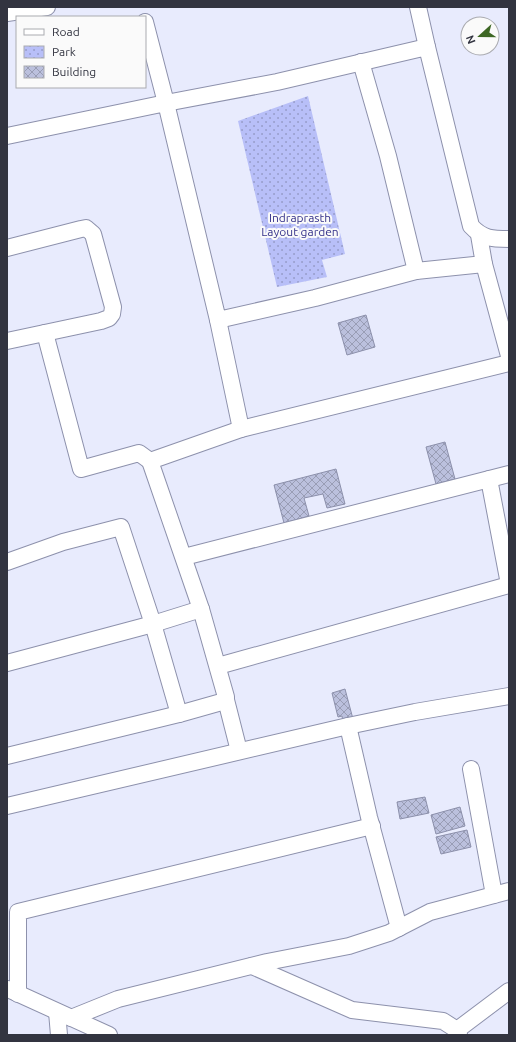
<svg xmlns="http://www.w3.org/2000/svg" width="516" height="1042" font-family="Ubuntu,sans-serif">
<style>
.park{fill:url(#park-dots)}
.building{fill:url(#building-cross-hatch);stroke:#8c90ab}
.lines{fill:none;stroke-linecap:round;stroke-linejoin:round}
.street-casing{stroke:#8d91ac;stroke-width:18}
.street{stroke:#fff;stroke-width:16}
.labels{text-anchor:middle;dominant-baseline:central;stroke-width:4;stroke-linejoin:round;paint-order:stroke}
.park-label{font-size:12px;fill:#35328a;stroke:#fafafa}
</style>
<defs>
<pattern id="park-dots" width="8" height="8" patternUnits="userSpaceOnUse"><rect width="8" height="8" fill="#b8bff8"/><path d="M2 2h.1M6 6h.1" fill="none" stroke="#969cca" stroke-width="1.8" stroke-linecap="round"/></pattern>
<pattern id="building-cross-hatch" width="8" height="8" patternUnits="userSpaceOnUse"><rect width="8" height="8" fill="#bbc0dd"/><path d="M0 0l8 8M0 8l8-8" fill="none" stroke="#999db5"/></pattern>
</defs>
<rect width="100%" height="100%" fill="#e8ebfd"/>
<polygon class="park" points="308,96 345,254 322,260 327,277 277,287 238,121"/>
<g class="building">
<polygon points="366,315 375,347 347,355 338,323"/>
<polygon points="445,442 455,479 436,484 426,447"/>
<polygon points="336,469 345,504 327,508 323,494 304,498 309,516 284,523 274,485"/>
<polygon points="345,689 353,719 343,722 342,716 338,717 332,693"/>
<polygon points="425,797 429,813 400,819 397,802"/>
<polygon points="460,807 465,826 436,834 431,815"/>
<polygon points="467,830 471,847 441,854 436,837"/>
</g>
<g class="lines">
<defs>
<g id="street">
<polyline points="418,7 427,47"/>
<polyline points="7,13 47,7"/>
<path d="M145,22L166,103L277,82L427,47L471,226C483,239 492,239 509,239"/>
<polyline points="361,62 388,156 416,271"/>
<polyline points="7,136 166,103 218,320 315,298 416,271 484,264 479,235"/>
<polyline points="7,248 81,229 86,228 93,234 113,307 112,314 109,318 101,321 7,341"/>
<polyline points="484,264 509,356"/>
<polyline points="218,320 241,429 509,363"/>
<polyline points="45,333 81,469 139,453 150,461"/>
<polyline points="489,479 509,584"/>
<polyline points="184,557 509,474"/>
<polyline points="7,562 63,542 121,527 153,624 7,663"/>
<polyline points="218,666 509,585"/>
<polyline points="226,700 239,751"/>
<polyline points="179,714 225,701 226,697 201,609 150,461 241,429"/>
<polyline points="348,726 369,817 399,928"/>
<polyline points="7,756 179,714 153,624 201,609"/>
<polyline points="471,769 494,895"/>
<polyline points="7,806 348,726 415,712 509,696"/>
<polyline points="252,966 352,1010 443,1021 457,1030 459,1035"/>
<polyline points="8,989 109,1035"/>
<polyline points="18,994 18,912 372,826"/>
<polyline points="57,1012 59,1035"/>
<polyline points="71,1018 118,999 267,962 349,946 389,933 430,912 509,891"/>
<polyline points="457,1030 509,991"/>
</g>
</defs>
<use href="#street" class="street-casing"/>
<use href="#street" class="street"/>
</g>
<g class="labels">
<g class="park-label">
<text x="300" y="217">Indraprasth<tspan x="300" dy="14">Layout garden</tspan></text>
</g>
</g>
<rect width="516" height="1042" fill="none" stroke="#323440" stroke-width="16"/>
<rect x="16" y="16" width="130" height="72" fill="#fafafa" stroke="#aaabb0"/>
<rect x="24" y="29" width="20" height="6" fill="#ffffff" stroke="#aaabb0"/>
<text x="52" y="36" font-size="12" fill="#323440">Road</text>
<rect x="24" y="46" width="20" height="12" fill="url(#park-dots)" stroke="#aaabb0"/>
<text x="52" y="56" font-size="12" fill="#323440">Park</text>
<rect x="24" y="66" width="20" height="12" fill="url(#building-cross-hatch)" stroke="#aaabb0"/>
<text x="52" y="76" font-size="12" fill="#323440">Building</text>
<g transform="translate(480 36) rotate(249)"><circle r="19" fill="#fafafa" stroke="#aaabb0"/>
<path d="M0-3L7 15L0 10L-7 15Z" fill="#3d6724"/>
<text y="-6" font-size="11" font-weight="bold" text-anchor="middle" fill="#323440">N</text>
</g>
</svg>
